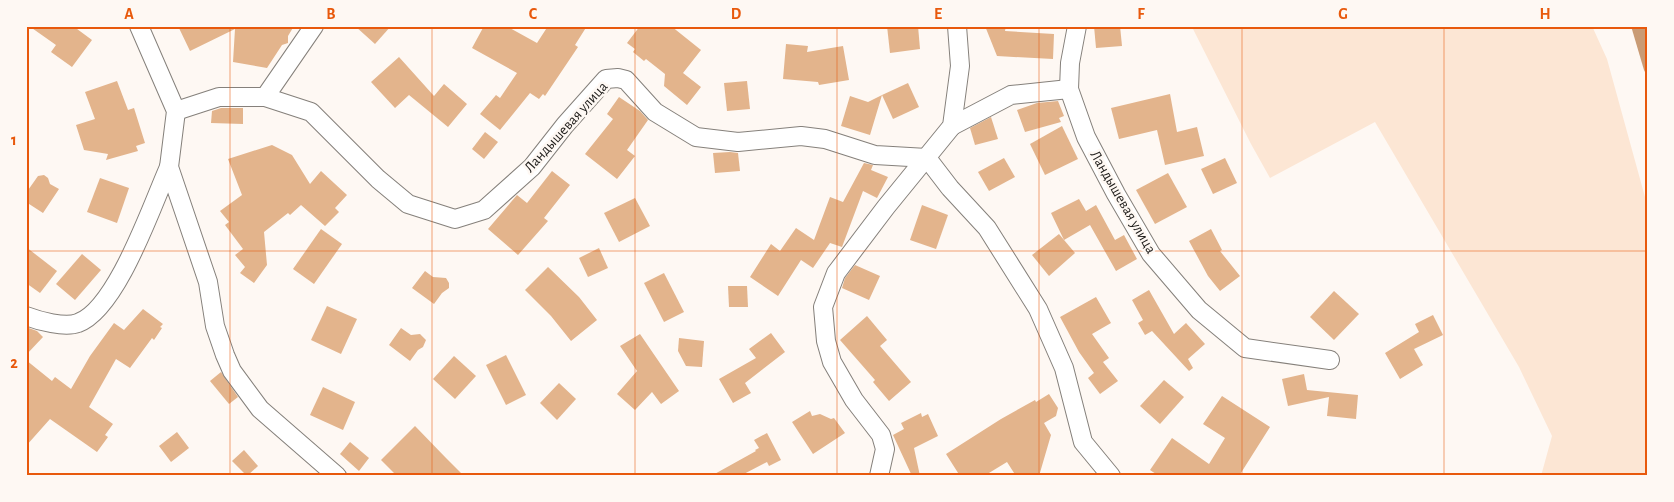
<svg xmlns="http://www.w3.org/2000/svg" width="1674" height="502" font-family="'Alegreya Sans',sans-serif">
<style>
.green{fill:#fce6d4}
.water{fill:#c99b74}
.building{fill:#e3b48c}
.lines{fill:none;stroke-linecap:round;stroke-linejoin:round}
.minor-casing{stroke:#85807b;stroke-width:20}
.minor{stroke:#fff;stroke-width:18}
.grid{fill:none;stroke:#e8590c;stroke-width:1;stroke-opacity:0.55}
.labels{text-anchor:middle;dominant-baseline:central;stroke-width:5;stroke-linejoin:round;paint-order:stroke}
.street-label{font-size:15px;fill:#22201e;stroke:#fef8f3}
.neatline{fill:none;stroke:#e8590c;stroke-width:2}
.grid-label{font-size:16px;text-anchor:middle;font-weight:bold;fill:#e8590c}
</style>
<rect width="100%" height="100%" fill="#fef8f3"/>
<polygon class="green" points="1197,26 1592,26 1607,59 1648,208 1648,476 1541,476 1552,436 1519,367 1375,122 1270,178 1251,144 1193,29"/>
<polygon class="water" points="1631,26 1648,26 1648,78 1644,70"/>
<g class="building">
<polygon points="29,26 73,26 92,40 72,67 51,52 56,45"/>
<polygon points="178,26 294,26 288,36 288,43 282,45 267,68 233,62 235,29 190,51"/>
<polygon points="355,26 391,26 375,44"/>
<polygon points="484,26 506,26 537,43 548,26 587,26 575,45 578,47 545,96 543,94 539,99 530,93 500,130 480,114 496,95 500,98 517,73 472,48"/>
<polygon points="640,26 671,26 701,50 683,73 701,87 687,105 664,86 665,74 646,59 644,61 633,52 635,49 627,43"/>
<polygon points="887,26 918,26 920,49 890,53"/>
<polygon points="985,26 1006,26 1005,31 1054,34 1053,59 997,56"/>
<polygon points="1094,26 1120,26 1122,46 1096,48"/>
<polygon points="786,44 808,46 807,52 843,46 849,80 819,85 818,82 783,79"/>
<polygon points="399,57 434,96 444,84 467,104 448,127 409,95 395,108 371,82"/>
<polygon points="117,81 128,110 134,108 145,143 136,146 138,151 106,160 108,154 84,150 76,125 95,119 85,92"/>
<polygon points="747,81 750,109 727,111 724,83"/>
<polygon points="908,83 919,107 893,119 882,95"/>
<polygon points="1170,94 1177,132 1197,127 1204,156 1165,165 1157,130 1119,139 1111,108"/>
<polygon points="882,95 870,135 841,126 850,96 868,102"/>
<polygon points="619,97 640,111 648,120 627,150 635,156 617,179 585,154 613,119 607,114"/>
<polygon points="1058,101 1064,116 1059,118 1061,122 1025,132 1017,110 1037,103"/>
<polygon points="221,108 243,108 243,124 211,123 212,111"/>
<polygon points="991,117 998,139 975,145 970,128"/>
<polygon points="1062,126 1078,159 1045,175 1030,144"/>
<polygon points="485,132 498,142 484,159 472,149"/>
<polygon points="272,145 292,155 310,184 321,171 347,195 335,208 339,212 325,226 301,205 290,215 288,213 264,232 267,265 254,283 240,273 245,267 235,255 243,249 225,225 229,222 220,211 242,195 228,159"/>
<polygon points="730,152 738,153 740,171 715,173 713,153"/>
<polygon points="1004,158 1015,177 989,191 978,172"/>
<polygon points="1225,158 1237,183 1213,194 1201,169"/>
<polygon points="864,163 873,165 871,170 888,177 877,198 863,191 842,247 830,243 813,268 801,260 778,296 750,277 771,244 780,251 796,228 814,240 830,197 843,202"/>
<polygon points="552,171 570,185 544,218 548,221 518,255 488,229 517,195 527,203"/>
<polygon points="1168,173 1187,207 1155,224 1136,190"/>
<polygon points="44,175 48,178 50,184 59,189 43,213 26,202 26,193 38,176"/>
<polygon points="100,178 129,188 117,223 87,212"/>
<polygon points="635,198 650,226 619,242 604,213"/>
<polygon points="1079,199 1086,211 1096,205 1115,240 1124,235 1137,259 1116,271 1090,225 1064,240 1051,213"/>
<polygon points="922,205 948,215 936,249 910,240"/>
<polygon points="321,229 342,244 314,284 293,269"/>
<polygon points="1211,229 1222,250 1220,251 1240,276 1220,291 1208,276 1189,241"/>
<polygon points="1059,234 1075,253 1049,276 1032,255"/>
<polygon points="26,247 57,271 40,293 26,283"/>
<polygon points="599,248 608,268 588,277 579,258"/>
<polygon points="82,254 101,270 75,300 56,284"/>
<polygon points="855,265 880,276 869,300 842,288 845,278"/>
<polygon points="548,267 579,297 597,320 571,341 551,316 525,290"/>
<polygon points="425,271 433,277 446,278 449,283 449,288 442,293 434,304 412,288"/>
<polygon points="664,273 684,312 664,322 644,283"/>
<polygon points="728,286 747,286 748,307 729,307"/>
<polygon points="1149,290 1174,334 1186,323 1205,344 1188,359 1193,368 1189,371 1152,331 1145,335 1138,323 1143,320 1132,300"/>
<polygon points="1334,291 1359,314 1334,340 1310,317"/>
<polygon points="1096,297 1111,323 1092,334 1109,358 1103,362 1118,381 1100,394 1088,378 1094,373 1079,352 1060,317"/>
<polygon points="327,306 357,319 341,354 311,340"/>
<polygon points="143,309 163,324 160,327 162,328 154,340 152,338 130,368 116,359 89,407 113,424 105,435 108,437 97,452 50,419 26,446 26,360 52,381 55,377 71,389 90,356 114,323 124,330"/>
<polygon points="1433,315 1443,335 1414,349 1423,365 1400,379 1385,353 1419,332 1415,324"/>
<polygon points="867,316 887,340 880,346 911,382 889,401 873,382 875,380 840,340"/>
<polygon points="26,327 37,331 43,337 26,355"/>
<polygon points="401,328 411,335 420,334 426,340 423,347 418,350 410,361 389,345"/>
<polygon points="771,333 785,352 745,383 751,393 733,403 719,379 756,358 749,349"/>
<polygon points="640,334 679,391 661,404 652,392 635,410 617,394 637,371 620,346"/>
<polygon points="679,338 704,341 702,367 686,366 678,351"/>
<polygon points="506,355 526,395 506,405 486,365"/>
<polygon points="454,356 476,376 455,399 433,379"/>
<polygon points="221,372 238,397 229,404 210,381"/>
<polygon points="1304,374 1307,390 1358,395 1356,419 1327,416 1329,397 1288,406 1282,379"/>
<polygon points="1164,380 1184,397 1160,424 1140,406"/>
<polygon points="559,383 576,399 557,420 540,403"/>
<polygon points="323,387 355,402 343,430 310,415"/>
<polygon points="1049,394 1058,408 1056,416 1044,423 1051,435 1039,476 1016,476 1007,462 984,476 960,476 946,454 1001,419 1035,400 1036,402"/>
<polygon points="1222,396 1270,427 1239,476 1159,476 1150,470 1172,438 1209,464 1225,438 1203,424"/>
<polygon points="810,411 812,416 820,414 831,419 834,418 845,433 813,454 792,422"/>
<polygon points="921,413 922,417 928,414 938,436 914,448 920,476 912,476 893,435 904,429 901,423"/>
<polygon points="415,426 446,458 464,476 397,476 381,460"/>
<polygon points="177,432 189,448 171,462 159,446"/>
<polygon points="767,433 781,460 769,466 767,462 740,476 711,476 756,451 755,450 759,448 754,440"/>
<polygon points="350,442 369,458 359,471 340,454"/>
<polygon points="244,450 258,466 247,476 232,461"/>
</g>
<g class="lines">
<defs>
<g id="minor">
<polyline points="139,26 176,111 169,167 208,282 215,326 225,355 232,371 260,409 337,476"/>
<polyline points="1077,26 1070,63 1069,89 1086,137 1116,194 1151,254 1199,310 1245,348 1330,360"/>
<polyline points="265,97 314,26"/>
<polyline points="176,111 219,97 265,97 311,112 378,179 408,204 455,219 484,210 532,167 565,125 606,79 618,78 626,80 655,112 696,137 738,142 801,136 825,139 875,155 927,158 950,188 987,228 1038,309 1064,368 1083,442 1111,476"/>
<polyline points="952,126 1011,95 1069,89"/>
<path d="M26,316C39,321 65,328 78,323C117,309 152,205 169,167"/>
<polyline points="879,476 885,449 881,435 854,400 832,362 826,341 823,307 836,273 886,207 952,126 960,66 957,26"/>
</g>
</defs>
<use href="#minor" class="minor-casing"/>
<use href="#minor" class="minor"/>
</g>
<path class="grid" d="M230,26V476M432,26V476M635,26V476M837,26V476M1039,26V476M1242,26V476M1444,26V476M26,251H1648"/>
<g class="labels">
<g class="street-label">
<text transform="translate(566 127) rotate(-48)">Ландышевая улица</text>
<text transform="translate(1123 202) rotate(60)">Ландышевая улица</text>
</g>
</g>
<rect width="1674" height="502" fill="none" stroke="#fef8f3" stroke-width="55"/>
<rect x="28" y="28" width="1618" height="446" class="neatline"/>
<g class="grid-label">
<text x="129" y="19">A</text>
<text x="331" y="19">B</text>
<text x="533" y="19">C</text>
<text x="736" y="19">D</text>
<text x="938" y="19">E</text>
<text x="1141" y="19">F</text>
<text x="1343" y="19">G</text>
<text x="1545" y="19">H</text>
<text x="14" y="145">1</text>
<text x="14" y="368">2</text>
</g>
</svg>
